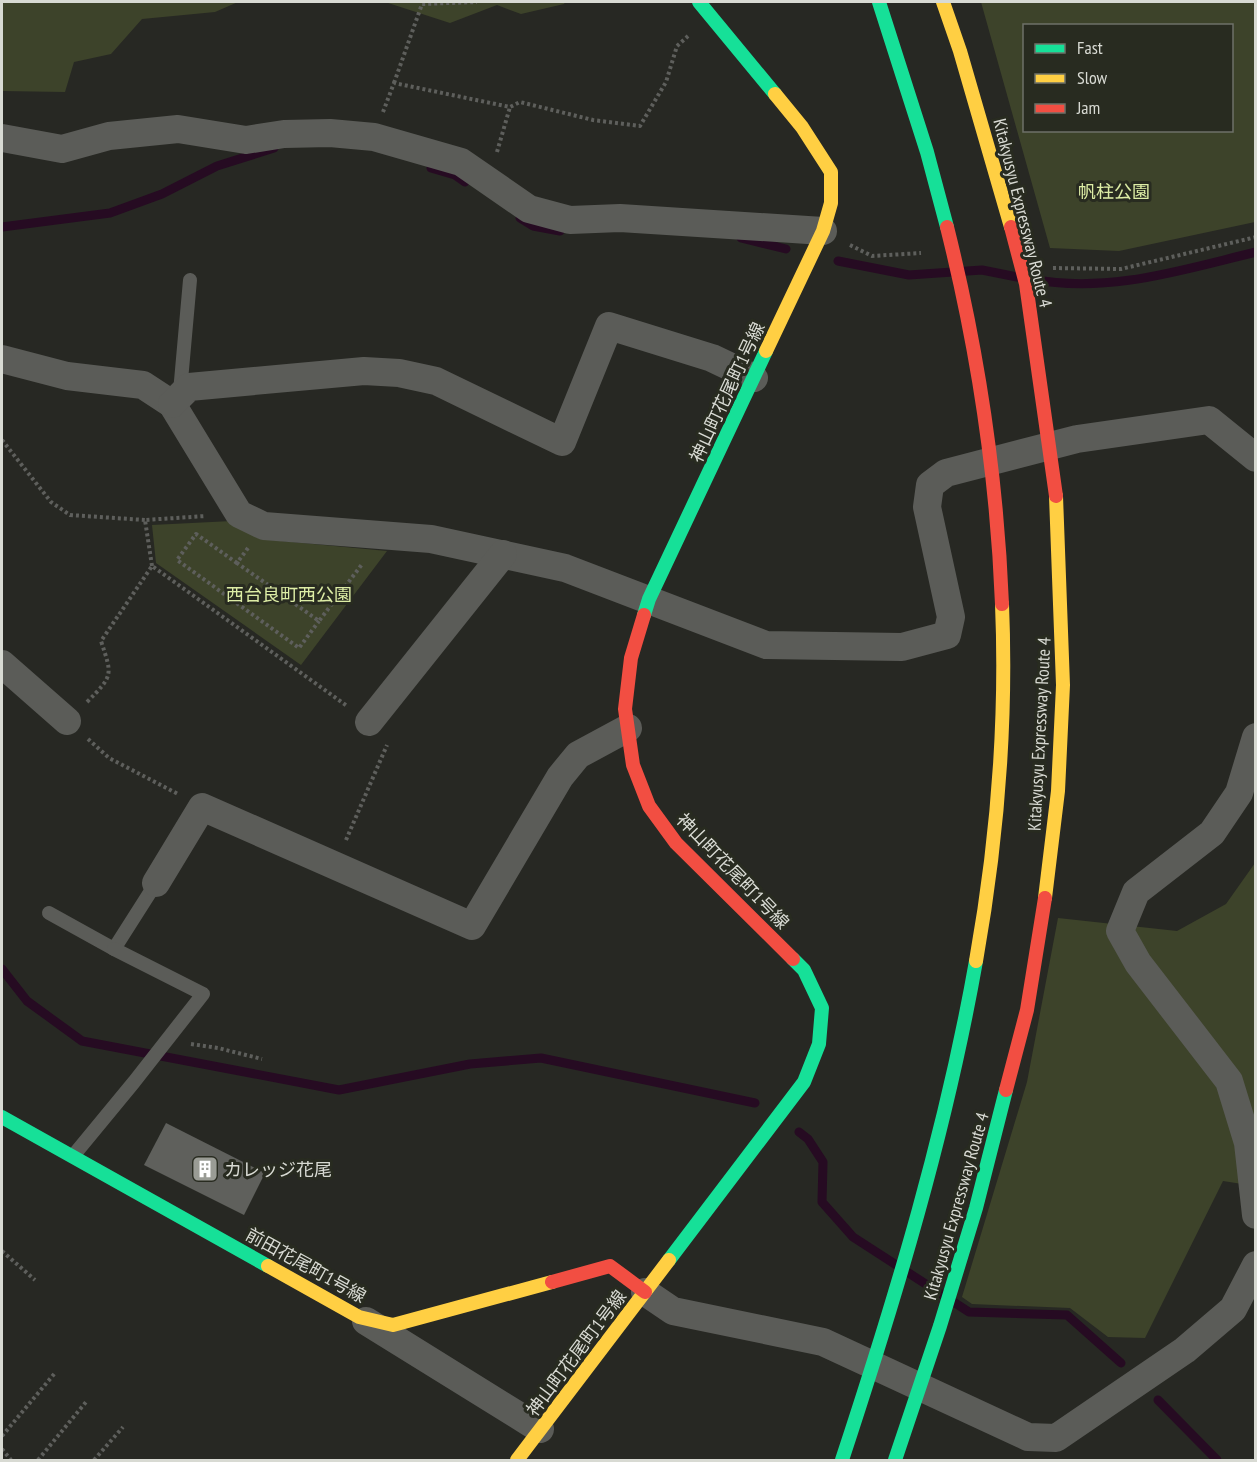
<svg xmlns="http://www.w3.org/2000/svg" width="1257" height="1462" font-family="'PT Sans Narrow','Noto Sans JP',sans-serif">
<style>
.green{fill:#3d432a;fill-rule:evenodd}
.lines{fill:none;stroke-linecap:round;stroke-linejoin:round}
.stream{stroke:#260b22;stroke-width:9}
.building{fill:#5f605c}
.path{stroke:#5e5f5c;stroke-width:4;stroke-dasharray:3 3;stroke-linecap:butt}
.lane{stroke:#5b5c58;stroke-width:14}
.street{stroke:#5b5c58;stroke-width:28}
.fast{stroke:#16e098;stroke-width:14}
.slow{stroke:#ffcf43;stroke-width:14}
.jam{stroke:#f24e42;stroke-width:14}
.labels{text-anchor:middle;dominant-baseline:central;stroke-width:6;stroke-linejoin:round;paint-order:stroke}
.park-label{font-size:18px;fill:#ddeda5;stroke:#282b20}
.street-label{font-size:18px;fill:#d8dad3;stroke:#282b20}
.poi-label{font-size:18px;fill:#d8dad3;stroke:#282b20;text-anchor:start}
</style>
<rect width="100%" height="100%" fill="#272823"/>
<g class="green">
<polygon points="2,2 238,2 215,12 142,19 111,54 74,62 65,92 2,91"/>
<polygon points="385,2 565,2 564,4 521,14 497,5 450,23"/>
<path d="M981,2H1255V222L1119,251L1050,248ZM1024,26H1232V130H1024Z"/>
<polygon points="232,521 260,539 387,551 301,665 156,563 152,525"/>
<polygon points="1255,863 1255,1186 1223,1181 1145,1338 1108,1337 1070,1308 972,1304 962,1297 1027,1082 1058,918 1177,931 1226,904"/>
</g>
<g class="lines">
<g class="stream">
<polyline points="431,168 455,175 465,182"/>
<polyline points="520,218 533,226 560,231"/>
<polyline points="2,227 110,213 162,194 217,166 274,148"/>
<polyline points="741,238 786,249"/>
<polyline points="838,261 909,275 982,270 1017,277"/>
<path d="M1031,279C1108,294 1181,270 1256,252"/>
<polyline points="2,969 27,1001 82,1041 339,1090 470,1064 541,1058 755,1103"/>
<polyline points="799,1132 808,1139 823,1162 822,1202 853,1237 969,1312 1067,1315 1121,1363"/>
<polyline points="1158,1400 1217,1460"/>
</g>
</g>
<polygon class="building" points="166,1123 265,1173 244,1215 144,1165"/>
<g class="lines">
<g class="path">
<polyline points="394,83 422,4 477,2"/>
<polyline points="383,112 394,83 510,107 520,102 593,120 640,126 666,82 677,46 688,36"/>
<polyline points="497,152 510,107"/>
<polyline points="850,245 872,256 921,253"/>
<polyline points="1053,268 1121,269 1256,237"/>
<polyline points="2,440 51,502 70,515 145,520"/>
<polyline points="248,548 237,563 319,621 363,563"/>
<polyline points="237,563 196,534 177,560 299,648 319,621"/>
<polyline points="152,566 145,520 206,516"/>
<path d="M87,702C114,675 112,675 101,641L152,566L347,706"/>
<polyline points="88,739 109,758 178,794"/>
<polyline points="346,840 387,745"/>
<polyline points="191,1044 218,1048 262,1059"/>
<polyline points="2,1251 35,1280"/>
<polyline points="2,1436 55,1373"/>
<polyline points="2,1449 11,1460"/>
<polyline points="38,1460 86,1402"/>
<polyline points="94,1460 123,1427"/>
</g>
<g class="lane">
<polyline points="180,392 190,280"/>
<polyline points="49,913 114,949 156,883"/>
<polyline points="73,1156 134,1082 203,994 114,949"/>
</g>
<g class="street">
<polyline points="2,138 62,149 109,136 178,129 246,140 284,134 330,133 374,137 461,162 529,209 570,220 620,218 823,231"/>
<polyline points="2,359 67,376 143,385 172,404 239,514 264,526 431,539 565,568 766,645 902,647 947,635 951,617 927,507 930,485 946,473 1077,439 1209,420 1256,458"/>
<polyline points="172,404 189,387 364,371 399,373 436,381 562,442 609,326 712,358 754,378"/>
<polyline points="2,664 67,721"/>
<polyline points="369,722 503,554"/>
<polyline points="1256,737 1239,793 1212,833 1136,892 1120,931 1138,963 1229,1081 1248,1143 1256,1215"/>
<polyline points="156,883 202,807 472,926 560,777 578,755 628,728"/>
<polyline points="645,1292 673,1311 823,1342 1028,1437 1056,1438 1185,1350 1233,1309 1256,1265"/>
<polyline points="366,1321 540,1429"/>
</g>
<g class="fast">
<polyline points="699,2 775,94"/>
<polyline points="879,2 927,152 947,227"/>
<polyline points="644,615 649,599 766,351"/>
<polyline points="2,1117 268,1266"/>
<polyline points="669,1260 804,1082 819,1044 822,1008 804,970 793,959"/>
<path d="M842,1460C896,1296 946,1131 976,961"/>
<polyline points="895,1460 940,1326 976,1208 1006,1090"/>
</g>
<g class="slow">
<polyline points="943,2 960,51 1011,227"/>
<polyline points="766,351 823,231 831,203 831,172 802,127 775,94"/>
<polyline points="1045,898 1058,791 1063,685 1056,496"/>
<path d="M976,961C997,843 1007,723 1002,604"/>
<polyline points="268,1266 359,1317 393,1325 552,1282"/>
<polyline points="517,1460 669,1260"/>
</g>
<g class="jam">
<path d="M947,227C978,351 997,477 1002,604"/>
<polyline points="1011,227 1026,284 1056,496"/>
<polyline points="644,615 631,658 625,709 633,765 649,806 676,843 793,959"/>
<polyline points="1006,1090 1027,1010 1045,898"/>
<polyline points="552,1282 610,1266 645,1292"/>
</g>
</g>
<defs>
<symbol id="building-square" viewBox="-11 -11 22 22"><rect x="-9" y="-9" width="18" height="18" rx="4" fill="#9a9c95" stroke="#282b20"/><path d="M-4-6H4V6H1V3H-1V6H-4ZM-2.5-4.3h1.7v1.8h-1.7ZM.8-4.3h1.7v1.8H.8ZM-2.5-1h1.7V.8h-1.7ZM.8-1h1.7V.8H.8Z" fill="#fff"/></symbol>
</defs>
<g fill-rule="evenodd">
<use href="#building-square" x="190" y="1154" width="30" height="30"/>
</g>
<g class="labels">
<g class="park-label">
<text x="1114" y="191">帆柱公園</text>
<text x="289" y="594">西台良町西公園</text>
</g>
<g class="street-label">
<text transform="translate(1023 213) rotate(76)">Kitakyusyu Expressway Route 4</text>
<text transform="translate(727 392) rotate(-65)">神山町花尾町1号線</text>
<text transform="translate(1039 734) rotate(-87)">Kitakyusyu Expressway Route 4</text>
<text transform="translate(733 871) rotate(46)">神山町花尾町1号線</text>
<text transform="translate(956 1206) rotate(-74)">Kitakyusyu Expressway Route 4</text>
<text transform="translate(306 1265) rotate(29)">前田花尾町1号線</text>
<text transform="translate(576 1353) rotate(-53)">神山町花尾町1号線</text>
</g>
<g class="poi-label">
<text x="224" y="1169">カレッジ花尾</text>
</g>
</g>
<rect width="1257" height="1462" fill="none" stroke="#d8dad3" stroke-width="6"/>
<rect x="1023" y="24" width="210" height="108" fill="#282b20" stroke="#6e7168" stroke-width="1.5"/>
<rect x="1035" y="44" width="30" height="9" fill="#16e098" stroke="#6e7168" stroke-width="1.5"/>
<text x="1077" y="54" font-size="18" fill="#d8dad3">Fast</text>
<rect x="1035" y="74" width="30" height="9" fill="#ffcf43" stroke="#6e7168" stroke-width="1.5"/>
<text x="1077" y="84" font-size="18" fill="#d8dad3">Slow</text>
<rect x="1035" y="104" width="30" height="9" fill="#f24e42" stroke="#6e7168" stroke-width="1.5"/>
<text x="1077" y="114" font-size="18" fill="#d8dad3">Jam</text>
</svg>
